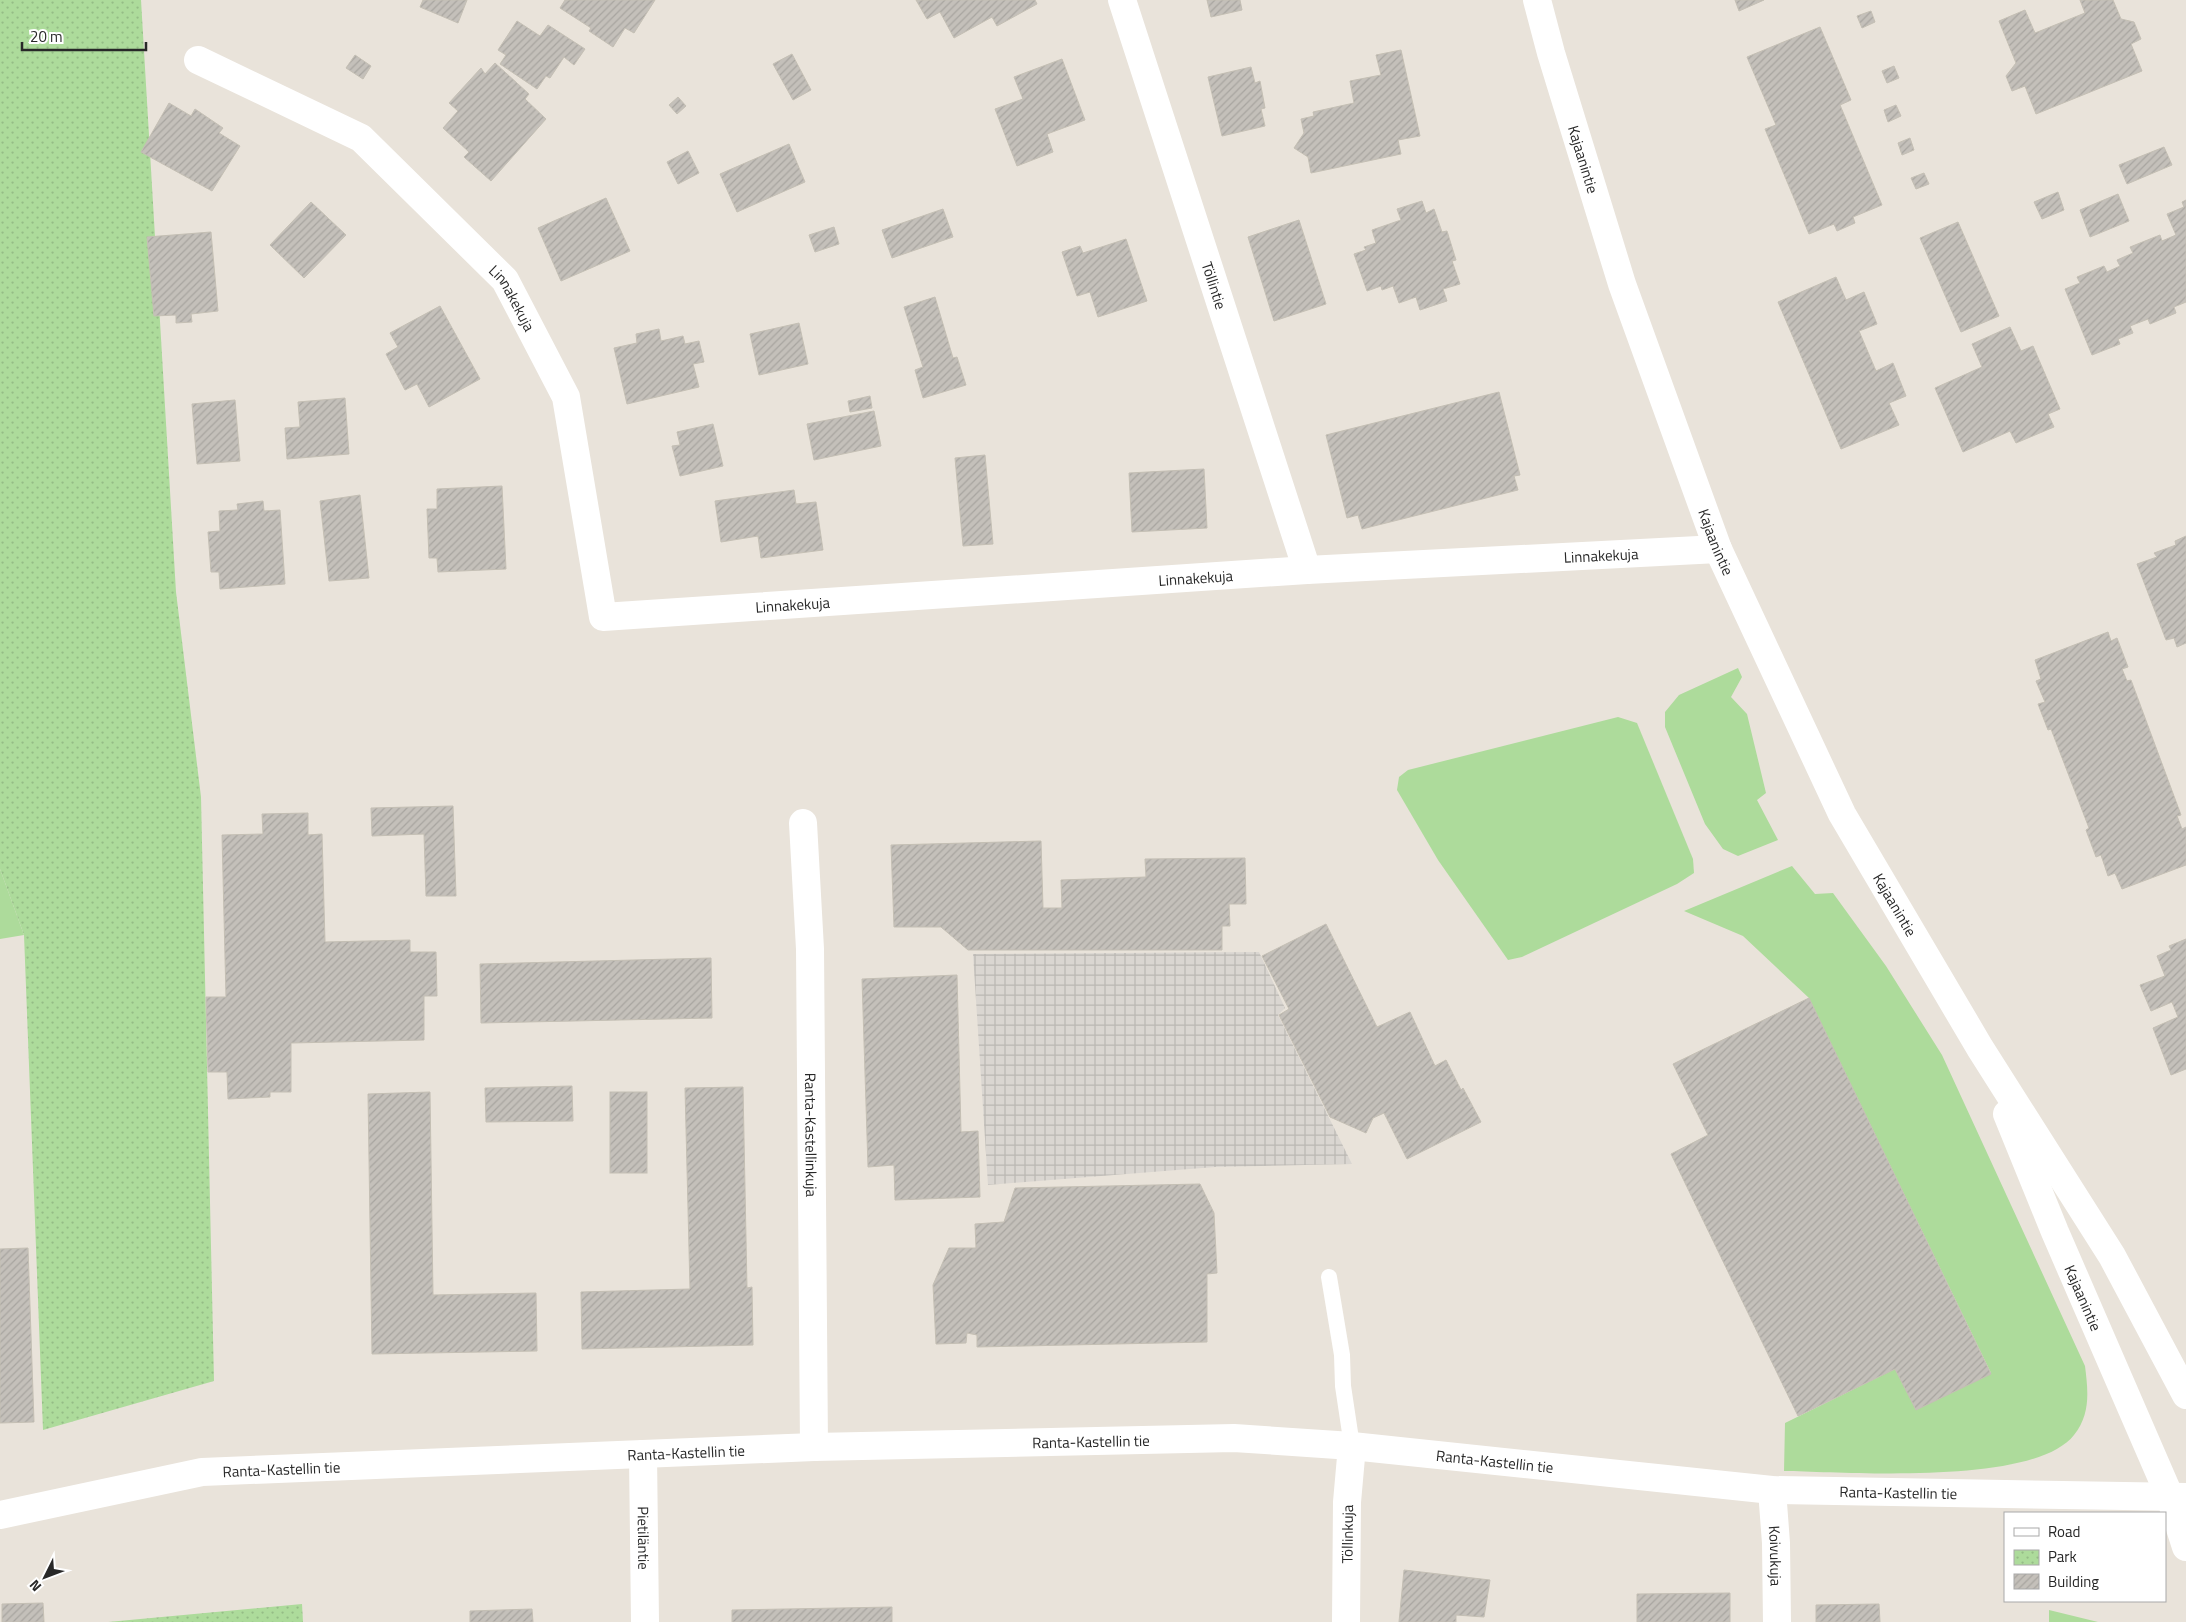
<svg xmlns="http://www.w3.org/2000/svg" width="2186" height="1622" font-family="'Titillium Web',sans-serif">
<style>
.grass{fill:#addb9b}
.park{fill:url(#park-dots)}
.plaza{fill:url(#plaza-grid)}
.building{fill:url(#building-hatch);stroke:#c4bfb4}
.lines{fill:none;stroke-linecap:round;stroke-linejoin:round}
.lane{stroke:#fff;stroke-width:16}
.street{stroke:#fff;stroke-width:28}
.secondary{stroke:#fff;stroke-width:28}
.labels{text-anchor:middle;dominant-baseline:central;stroke-width:5;stroke-linejoin:round;paint-order:stroke}
.street-label{font-size:15px;fill:#282828;stroke:#fff}
</style>
<defs>
<pattern id="park-dots" width="8" height="8" patternUnits="userSpaceOnUse" patternTransform="scale(1.25)"><rect width="8" height="8" fill="#addb9b"/><path d="M2 2h.1M6 6h.1" fill="none" stroke="#95bc86" stroke-width="1.8" stroke-linecap="round"/></pattern>
<pattern id="plaza-grid" width="8" height="8" patternUnits="userSpaceOnUse" patternTransform="scale(1.25)"><rect width="8" height="8" fill="#dad6d1"/><path d="M0 4h8M4 0v8" fill="none" stroke="#bbb8b3"/></pattern>
<pattern id="building-hatch" width="6" height="6" patternUnits="userSpaceOnUse" patternTransform="scale(1.25)"><rect width="6" height="6" fill="#c4c0ba"/><path d="M-1 1l2-2M0 6l6-6M5 7l2-2" fill="none" stroke="#a8a5a0"/></pattern>
</defs>
<rect width="100%" height="100%" fill="#e9e3da"/>
<g class="grass">
<polygon points="1738,668 1742,677 1731,697 1747,714 1766,793 1757,800 1778,840 1738,856 1723,849 1705,824 1665,727 1665,712 1679,695"/>
<polygon points="1618,717 1637,723 1693,859 1694,873 1677,884 1522,957 1508,960 1438,860 1397,790 1399,777 1408,770"/>
<path d="M1792,866L1815,894L1833,893L1886,966L1942,1055L2085,1366C2088,1390 2091,1414 2074,1435C2034,1486 1848,1472 1784,1471L1785,1423L1895,1369L1916,1410L1991,1373L1809,998L1743,936L1684,911Z"/>
<polygon points="0,869 24,935 0,939"/>
<polygon points="2049,1610 2098,1622 2049,1622"/>
</g>
<g class="park">
<polygon points="0,0 141,0 176,592 201,797 214,1381 43,1430 24,935 0,869"/>
<polygon points="302,1604 303,1622 108,1622"/>
</g>
<polygon class="plaza" points="1259,952 1285,1008 1278,1015 1352,1164 1215,1167 988,1185 973,954"/>
<g class="building">
<polygon points="423,0 467,0 458,23 420,7"/>
<polygon points="565,0 655,0 634,33 625,28 613,47 589,31 591,28 560,8"/>
<polygon points="916,0 1035,0 1037,4 997,26 992,17 954,38 940,12 927,19"/>
<polygon points="1207,0 1240,0 1242,10 1211,17"/>
<polygon points="1735,0 1764,0 1739,11"/>
<polygon points="2080,0 2113,0 2121,19 2134,22 2141,39 2131,44 2142,71 2036,114 2025,86 2012,91 2006,76 2016,63 1999,21 2025,10 2035,33 2085,13"/>
<polygon points="1871,11 1875,22 1862,28 1857,16"/>
<polygon points="517,21 540,36 548,25 585,49 574,65 564,57 550,78 546,76 537,89 500,64 506,55 498,50"/>
<polygon points="1820,27 1851,100 1840,105 1882,205 1853,217 1855,223 1837,231 1834,224 1809,234 1765,129 1776,125 1747,57"/>
<polygon points="1401,50 1420,136 1398,140 1401,154 1311,173 1308,157 1294,148 1304,133 1301,119 1314,116 1313,112 1354,103 1350,81 1381,75 1376,55"/>
<polygon points="792,54 811,90 793,100 773,64"/>
<polygon points="355,55 371,66 363,79 346,68"/>
<polygon points="1062,59 1085,120 1047,134 1053,152 1017,166 995,109 1023,99 1014,77"/>
<polygon points="495,63 529,94 525,99 546,119 491,181 464,157 469,152 443,128 458,111 449,103 481,68 485,74"/>
<polygon points="1894,66 1899,78 1887,83 1882,71"/>
<polygon points="1251,67 1255,83 1260,81 1265,108 1261,109 1265,126 1222,136 1208,77"/>
<polygon points="678,97 686,106 677,114 669,105"/>
<polygon points="169,103 191,116 195,109 223,128 219,133 240,146 212,191 141,152"/>
<polygon points="1896,105 1901,116 1888,122 1884,110"/>
<polygon points="1910,138 1914,150 1902,155 1898,143"/>
<polygon points="789,144 805,182 737,212 720,174"/>
<polygon points="2164,147 2172,165 2127,184 2119,165"/>
<polygon points="688,151 699,173 678,184 667,162"/>
<polygon points="1924,173 1929,184 1916,189 1911,178"/>
<polygon points="2058,192 2064,210 2042,219 2034,202"/>
<polygon points="2118,194 2129,221 2090,237 2080,210"/>
<polygon points="606,198 630,251 561,281 538,228"/>
<polygon points="2186,200 2186,302 2174,307 2176,313 2150,324 2148,319 2130,326 2133,333 2118,339 2120,344 2092,355 2065,289 2080,283 2077,277 2104,266 2107,272 2120,266 2117,260 2133,253 2130,247 2160,235 2162,241 2176,235 2167,214 2184,207 2182,202"/>
<polygon points="1422,201 1426,213 1434,209 1442,232 1447,231 1456,260 1452,261 1460,284 1443,289 1447,301 1420,310 1416,297 1399,303 1393,286 1382,290 1381,286 1367,291 1354,254 1366,250 1364,247 1376,243 1372,230 1401,220 1397,209"/>
<polygon points="311,202 346,235 304,278 270,245"/>
<polygon points="943,209 953,237 892,258 882,230"/>
<polygon points="1299,220 1326,304 1274,321 1248,237"/>
<polygon points="1958,222 1999,316 1961,332 1920,238"/>
<polygon points="834,227 839,244 815,252 809,235"/>
<polygon points="211,232 218,311 191,314 192,322 176,323 176,315 154,316 147,237"/>
<polygon points="1126,239 1147,301 1098,317 1090,292 1077,296 1062,252 1080,246 1083,253"/>
<polygon points="1836,277 1846,300 1864,292 1877,324 1859,331 1876,371 1893,363 1906,396 1889,403 1899,425 1841,449 1778,302"/>
<polygon points="935,297 953,358 957,357 966,385 923,398 915,370 923,367 904,307"/>
<polygon points="440,306 480,379 429,407 417,384 405,390 386,354 398,347 390,333"/>
<polygon points="799,323 808,364 759,375 750,334"/>
<polygon points="2010,327 2021,351 2033,346 2060,409 2048,414 2054,427 2016,443 2010,431 1963,452 1935,388 1982,367 1972,344"/>
<polygon points="659,329 661,341 683,336 685,344 699,341 704,362 693,364 699,387 627,404 614,348 637,343 636,334"/>
<polygon points="1499,392 1520,475 1514,476 1518,490 1362,529 1358,515 1347,518 1326,435"/>
<polygon points="870,396 872,408 850,412 848,401"/>
<polygon points="345,398 349,454 287,459 285,428 300,427 298,402"/>
<polygon points="235,400 240,461 197,464 192,404"/>
<polygon points="874,411 881,446 814,460 807,424"/>
<polygon points="713,424 723,466 680,476 672,446 680,445 677,432"/>
<polygon points="985,455 993,544 963,546 955,458"/>
<polygon points="1204,469 1207,528 1132,532 1129,473"/>
<polygon points="502,486 506,569 438,572 437,558 429,558 427,509 437,509 437,489"/>
<polygon points="794,490 796,504 816,502 823,550 761,558 758,536 721,542 715,501"/>
<polygon points="360,495 369,578 329,581 320,501"/>
<polygon points="263,501 264,511 280,510 285,584 220,589 219,572 211,572 208,532 220,531 219,511 238,510 237,504"/>
<polygon points="2186,536 2186,643 2177,647 2174,638 2166,640 2137,564 2157,557 2154,553 2176,545 2175,541"/>
<polygon points="2108,632 2111,641 2117,638 2128,667 2122,669 2127,681 2131,680 2181,815 2177,816 2182,829 2186,827 2186,865 2122,889 2115,873 2108,876 2101,855 2096,857 2086,830 2089,828 2051,729 2048,730 2038,704 2045,702 2036,681 2041,679 2035,660"/>
<polygon points="453,806 456,896 426,896 424,834 372,836 371,808"/>
<polygon points="308,813 308,835 322,834 325,942 410,940 410,952 436,952 437,996 424,996 424,1040 291,1043 291,1092 270,1092 270,1097 228,1099 227,1072 208,1072 206,997 226,997 222,835 263,834 262,814"/>
<polygon points="1041,841 1043,908 1062,908 1061,880 1146,877 1145,859 1245,858 1246,904 1229,904 1230,926 1222,926 1222,950 968,950 941,927 894,927 891,845"/>
<polygon points="1326,924 1377,1027 1410,1012 1435,1066 1446,1060 1461,1090 1463,1088 1481,1122 1407,1159 1384,1113 1373,1118 1366,1133 1330,1117 1279,1015 1289,1009 1262,956"/>
<polygon points="2186,939 2186,1069 2171,1075 2153,1028 2178,1017 2172,1002 2151,1011 2140,985 2165,976 2157,956 2171,950 2169,946"/>
<polygon points="711,958 712,1018 481,1023 480,964"/>
<polygon points="957,975 961,1132 978,1131 980,1197 895,1200 894,1165 868,1167 862,979"/>
<polygon points="1809,998 1991,1374 1916,1410 1895,1369 1798,1416 1671,1154 1708,1135 1673,1064"/>
<polygon points="572,1086 573,1121 486,1122 485,1088"/>
<polygon points="743,1087 747,1288 752,1287 753,1345 582,1349 581,1292 690,1289 685,1088"/>
<polygon points="430,1092 433,1295 536,1293 537,1351 372,1354 368,1094"/>
<rect x="610" y="1092" width="37" height="81"/>
<polygon points="1200,1184 1214,1213 1217,1273 1207,1274 1207,1342 977,1347 977,1335 967,1333 966,1343 936,1344 933,1285 949,1248 976,1248 975,1224 1004,1222 1015,1188"/>
<polygon points="28,1248 34,1422 0,1423 0,1249"/>
<polygon points="1404,1570 1490,1580 1484,1617 1456,1615 1456,1622 1399,1622"/>
<polygon points="1730,1593 1730,1622 1637,1622 1637,1594"/>
<polygon points="43,1603 44,1622 2,1622 2,1604"/>
<polygon points="1879,1604 1880,1622 1816,1622 1816,1605"/>
<polygon points="892,1607 892,1622 732,1622 732,1610"/>
<polygon points="532,1609 533,1622 470,1622 470,1611"/>
</g>
<g class="lines">
<polyline class="lane" points="1329,1277 1342,1355 1343,1386 1352,1446"/>
<g class="street">
<path id="s1" d="M1122,0L1307,570"/>
<path id="s2" d="M198,60L361,138L505,280L566,397L603,617L1307,570L1718,549"/>
<path id="s3" d="M803,823L810,949L814,1447"/>
<path id="s4" d="M643,1454L645,1622"/>
<path id="s5" d="M1772,1490L1776,1543L1777,1622"/>
<path id="s6" d="M0,1515L202,1472L814,1447L1234,1438L1352,1446L1772,1490L2186,1497"/>
<path id="s7" d="M1346,1622L1347,1502L1352,1446"/>
</g>
<g class="secondary">
<path id="s8" d="M1537,0L1551,53L1622,284L1718,549L1842,814L1980,1048L2112,1256L2186,1395"/>
<path id="s9" d="M2007,1114L2055,1232L2170,1497L2186,1547"/>
</g>
</g>
<g class="labels">
<g class="street-label">
<text stroke="none"><textPath href="#s8" startOffset="166">Kajaanintie</textPath></text>
<text stroke="none"><textPath href="#s1" startOffset="300">Töllintie</textPath></text>
<text stroke="none"><textPath href="#s2" startOffset="402">Linnakekuja</textPath></text>
<text stroke="none"><textPath href="#s8" startOffset="571">Kajaanintie</textPath></text>
<text stroke="none"><textPath href="#s2" startOffset="1738">Linnakekuja</textPath></text>
<text stroke="none"><textPath href="#s2" startOffset="1332">Linnakekuja</textPath></text>
<text stroke="none"><textPath href="#s2" startOffset="928">Linnakekuja</textPath></text>
<text stroke="none"><textPath href="#s8" startOffset="976">Kajaanintie</textPath></text>
<text stroke="none"><textPath href="#s3" startOffset="312">Ranta-Kastellinkuja</textPath></text>
<text stroke="none"><textPath href="#s9" startOffset="199">Kajaanintie</textPath></text>
<text stroke="none"><textPath href="#s6" startOffset="1096">Ranta-Kastellin tie</textPath></text>
<text stroke="none"><textPath href="#s6" startOffset="691">Ranta-Kastellin tie</textPath></text>
<text stroke="none"><textPath href="#s6" startOffset="1501">Ranta-Kastellin tie</textPath></text>
<text stroke="none"><textPath href="#s6" startOffset="286">Ranta-Kastellin tie</textPath></text>
<text stroke="none"><textPath href="#s6" startOffset="1906">Ranta-Kastellin tie</textPath></text>
<text stroke="none"><textPath href="#s7" startOffset="88">Töllinkuja</textPath></text>
<text stroke="none"><textPath href="#s4" startOffset="84">Pietiläntie</textPath></text>
<text stroke="none"><textPath href="#s5" startOffset="66">Koivukuja</textPath></text>
</g>
</g>
<rect x="2004" y="1512" width="162" height="90" fill="#ffffff" stroke="#a9a9a9"/>
<rect x="2014" y="1528" width="25" height="8" fill="#ffffff" stroke="#a9a9a9"/>
<text x="2048" y="1537" font-size="15" fill="#282828">Road</text>
<rect x="2014" y="1550" width="25" height="15" fill="url(#park-dots)" stroke="#a9a9a9"/>
<text x="2048" y="1562" font-size="15" fill="#282828">Park</text>
<rect x="2014" y="1574" width="25" height="15" fill="url(#building-hatch)" stroke="#a9a9a9"/>
<text x="2048" y="1587" font-size="15" fill="#282828">Building</text>
<g transform="translate(45 1577) rotate(228)" stroke="#ffffff" stroke-width="4" paint-order="stroke">
<path d="M0-4L9 19L0 12L-9 19Z" fill="#282828"/>
<text y="-8" font-size="14" font-weight="bold" text-anchor="middle" fill="#282828">N</text>
</g>
<path d="M22 42v8h124v-8" fill="none" stroke="#282828" stroke-width="2.5"/>
<text x="30" y="42" font-size="15" fill="#282828" stroke="#ffffff" stroke-width="4" paint-order="stroke">20 m</text>
</svg>
